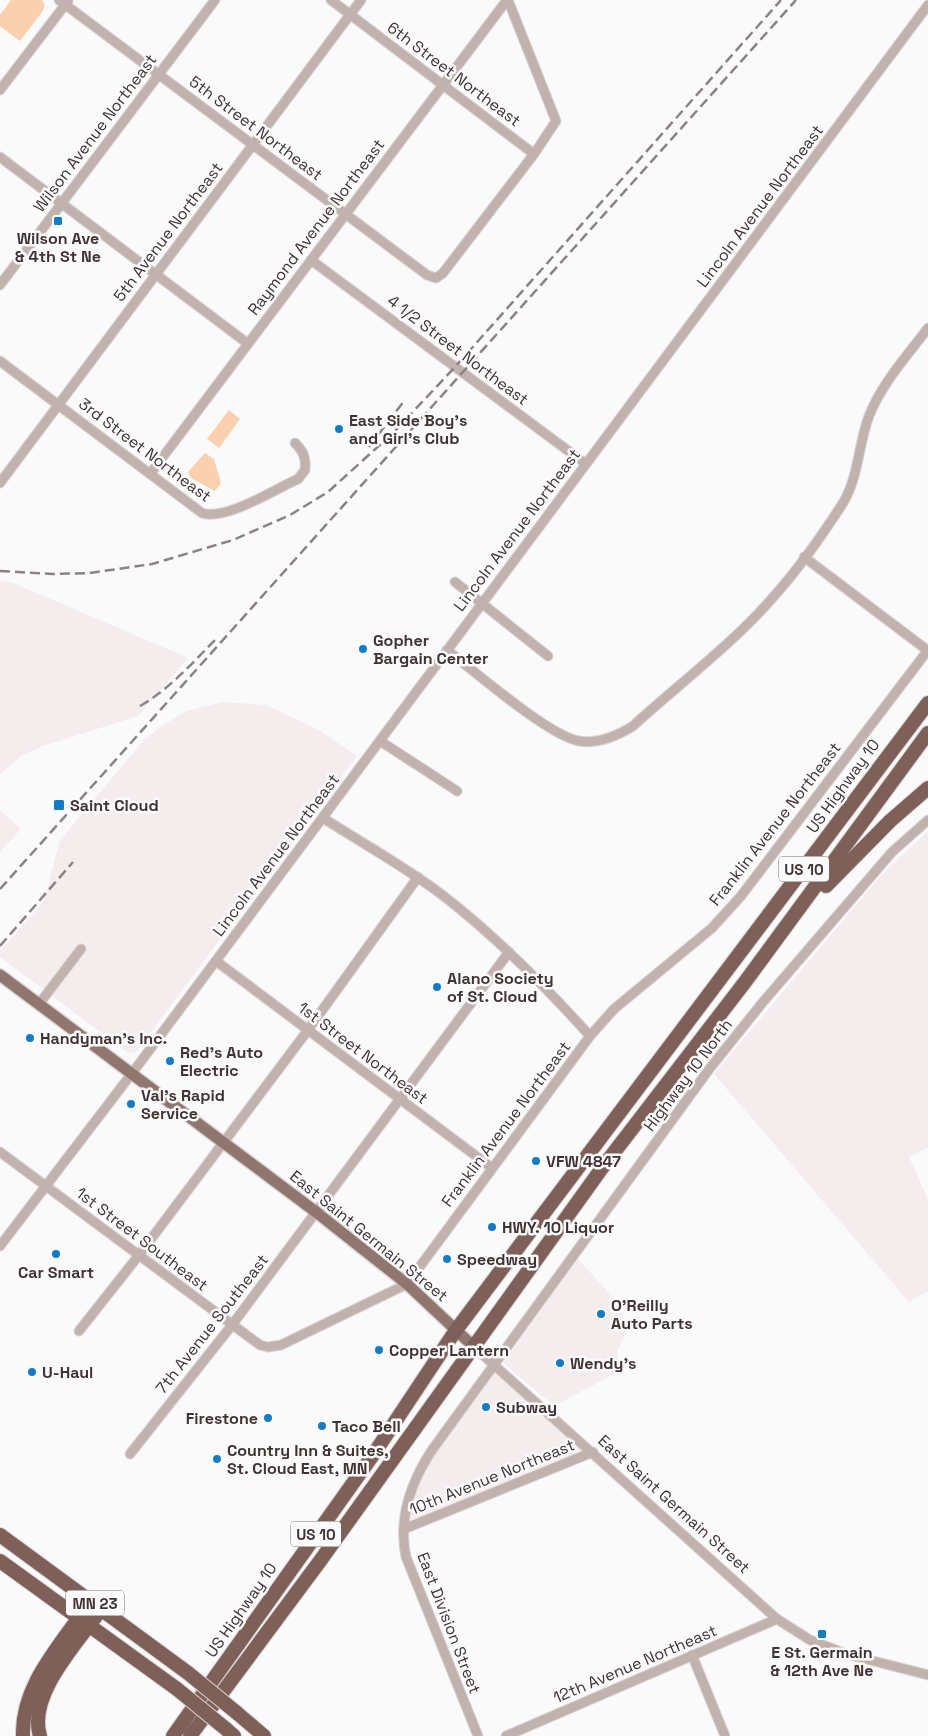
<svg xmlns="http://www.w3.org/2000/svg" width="928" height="1736" font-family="'Space Grotesk',sans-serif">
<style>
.built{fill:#f5eced}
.green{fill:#fbd0ae}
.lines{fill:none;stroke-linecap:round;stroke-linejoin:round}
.minor-casing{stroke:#d9d6d6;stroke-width:11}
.major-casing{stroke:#d9d6d6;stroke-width:14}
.highway-casing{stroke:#d9d6d6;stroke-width:16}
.minor{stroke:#c1b2ae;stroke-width:9}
.major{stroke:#90766f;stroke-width:11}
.highway{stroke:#7e6058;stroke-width:14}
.rail{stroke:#8b8283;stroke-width:2.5;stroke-dasharray:10 5;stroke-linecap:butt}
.highway-bridge-casing{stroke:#d9d6d6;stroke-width:16;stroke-linecap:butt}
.highway-bridge{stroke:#7e6058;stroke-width:14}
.poi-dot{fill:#137cc7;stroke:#fafafa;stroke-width:2}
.labels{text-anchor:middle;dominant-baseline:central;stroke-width:5;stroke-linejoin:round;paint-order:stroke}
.shield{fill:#fafafa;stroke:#786f6f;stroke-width:1}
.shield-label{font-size:15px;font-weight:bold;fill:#413334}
.street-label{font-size:16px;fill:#413334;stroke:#fafafa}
.poi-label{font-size:16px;font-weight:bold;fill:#413334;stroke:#fafafa;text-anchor:start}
</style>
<rect width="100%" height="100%" fill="#fafafa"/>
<g class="built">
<polygon points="0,581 13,583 188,658 138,716 43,746 21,756 0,774"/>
<polygon points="222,702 266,705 319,730 357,756 135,1053 127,1052 0,957 0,951 44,901 60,840 144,740 163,725 187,711"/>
<polygon points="0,810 21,829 0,852"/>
<polygon points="928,831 928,1147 909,1157 928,1200 928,1291 909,1302 714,1074 881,875"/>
<polygon points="578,1259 621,1306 625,1334 617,1352 620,1371 554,1406 503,1363"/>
<polygon points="494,1373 583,1450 409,1521 410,1507 419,1479 426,1466"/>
</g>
<g class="green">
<polygon points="11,0 42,0 45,5 42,12 20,41 0,26 0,15"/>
<polygon points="229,410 240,419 219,448 207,439"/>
<polygon points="205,453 214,459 221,483 215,491 191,478 188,472"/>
</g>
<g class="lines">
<defs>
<g id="minor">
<polyline points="59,0 427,275 436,278 443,273 534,154 556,121 508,0"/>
<polyline points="331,0 534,154"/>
<polyline points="0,90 68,1"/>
<polyline points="0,157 247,343"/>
<polyline points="311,260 586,464"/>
<polyline points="0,285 215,0"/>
<path d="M0,361L202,513C226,521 275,489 298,479L305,470C306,458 304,452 295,443"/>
<polyline points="150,474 507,0"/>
<polyline points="0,483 361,0"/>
<polyline points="804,557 927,650"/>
<polyline points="455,582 548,656"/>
<path d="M447,650C474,671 549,736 579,741C598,744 617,736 633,726C679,684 735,642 775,595C800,567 823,534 843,503C859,476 858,445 869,416C882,383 907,356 928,328"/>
<polyline points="380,741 457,791"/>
<path d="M323,818C362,843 404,866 441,894C496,936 544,985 590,1036"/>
<polyline points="216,961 492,1168"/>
<polyline points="39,1004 81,949"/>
<polyline points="0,1152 260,1345 268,1347 281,1345 407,1284 590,1036 614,1009 712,928 741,896 928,650"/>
<polyline points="0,1246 139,1064 928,5"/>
<polyline points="79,1331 139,1255 308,1030 418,877"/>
<polyline points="474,1347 777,1619 810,1640 846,1654 928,1675"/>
<polyline points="130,1454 232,1325 509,952"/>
<polyline points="404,1529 593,1452"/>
<polyline points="692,1655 725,1736"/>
<path d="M478,1736L406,1557C398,1519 411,1482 432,1450L710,1068L763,1002L892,852L928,820"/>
<polyline points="506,1736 777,1619"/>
</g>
<polyline id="major" points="0,975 316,1212 407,1284 474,1347"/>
<g id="highway">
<polyline points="826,886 890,821 928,788"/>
<polyline points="0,1535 188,1673"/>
<polyline points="0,1561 177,1689"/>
<polyline points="237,1713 264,1736"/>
<polyline points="226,1729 234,1736"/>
<path d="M23,1736C21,1683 64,1642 91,1600"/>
<path d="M40,1736C27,1694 79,1641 102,1608"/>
<polyline points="173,1736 373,1455 456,1330 928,703"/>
<polyline points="190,1736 320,1561 602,1168 745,982 928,733"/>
</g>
</defs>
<use href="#minor" class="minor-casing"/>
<use href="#major" class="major-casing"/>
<use href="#highway" class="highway-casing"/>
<use href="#minor" class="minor"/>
<use href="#major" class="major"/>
<use href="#highway" class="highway"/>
<g class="rail">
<polyline points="369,447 404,401"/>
<polyline points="0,571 53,574 90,573 152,564 233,540 290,515 328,492 393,433 455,367 781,0"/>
<path d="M140,706C170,689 194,661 218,637"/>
<polyline points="0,889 796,0"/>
<polyline points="0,946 73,862"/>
</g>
<defs>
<g id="highway-bridge">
<polyline points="188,1673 237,1713"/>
<polyline points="177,1689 226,1729"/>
</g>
</defs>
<use href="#highway-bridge" class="highway-bridge-casing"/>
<use href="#highway-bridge" class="highway-bridge"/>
</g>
<g class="poi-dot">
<rect x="53" y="216" width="10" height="10" rx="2.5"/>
<circle cx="339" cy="429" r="5"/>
<circle cx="363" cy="649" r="5"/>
<rect x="53" y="799" width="12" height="12" rx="2.5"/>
<circle cx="437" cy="987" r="5"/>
<circle cx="30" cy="1038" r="5"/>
<circle cx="170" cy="1061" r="5"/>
<circle cx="131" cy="1104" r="5"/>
<circle cx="536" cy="1161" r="5"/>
<circle cx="492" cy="1227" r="5"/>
<circle cx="56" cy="1254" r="5"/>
<circle cx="447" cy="1259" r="5"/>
<circle cx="601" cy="1314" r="5"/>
<circle cx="379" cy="1350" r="5"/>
<circle cx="560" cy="1363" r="5"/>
<circle cx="32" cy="1372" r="5"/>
<circle cx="486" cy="1407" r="5"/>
<circle cx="268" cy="1418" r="5"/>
<circle cx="322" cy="1426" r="5"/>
<circle cx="217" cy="1459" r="5"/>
<rect x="817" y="1629" width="10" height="10" rx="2.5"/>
</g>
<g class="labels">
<g class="shield">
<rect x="779" y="856.5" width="50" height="25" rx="4"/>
<rect x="291" y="1521.5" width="50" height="25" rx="4"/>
<rect x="66" y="1590.5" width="58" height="25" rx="4"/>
</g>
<g class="shield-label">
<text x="804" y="869">US 10</text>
<text x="316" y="1534">US 10</text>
<text x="95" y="1603">MN 23</text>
</g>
<g class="street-label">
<text transform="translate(454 74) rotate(37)">6th Street Northeast</text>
<text transform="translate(256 128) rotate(37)">5th Street Northeast</text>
<text transform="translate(95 133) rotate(-53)">Wilson Avenue Northeast</text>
<text transform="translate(760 206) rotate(-53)">Lincoln Avenue Northeast</text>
<text transform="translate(316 227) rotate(-53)">Raymond Avenue Northeast</text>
<text transform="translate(168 232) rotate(-53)">5th Avenue Northeast</text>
<text transform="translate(458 350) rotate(37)">4 1/2 Street Northeast</text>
<text transform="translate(145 450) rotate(37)">3rd Street Northeast</text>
<text transform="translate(517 530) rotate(-53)">Lincoln Avenue Northeast</text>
<text transform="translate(843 786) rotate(-54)">US Highway 10</text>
<text transform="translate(775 824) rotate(-52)">Franklin Avenue Northeast</text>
<text transform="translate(276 855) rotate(-53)">Lincoln Avenue Northeast</text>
<text transform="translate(363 1053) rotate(37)">1st Street Northeast</text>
<text transform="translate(688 1075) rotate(-53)">Highway 10 North</text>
<text transform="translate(506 1124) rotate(-53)">Franklin Avenue Northeast</text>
<text transform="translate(369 1236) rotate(39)">East Saint Germain Street</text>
<text transform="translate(142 1239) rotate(37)">1st Street Southeast</text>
<text transform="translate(212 1324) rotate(-52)">7th Avenue Southeast</text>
<text transform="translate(492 1477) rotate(-22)">10th Avenue Northeast</text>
<text transform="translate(674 1504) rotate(42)">East Saint Germain Street</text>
<text transform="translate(241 1610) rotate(-55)">US Highway 10</text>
<text transform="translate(449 1623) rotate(69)">East Division Street</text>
<text transform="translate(635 1664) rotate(-23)">12th Avenue Northeast</text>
</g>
<g class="poi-label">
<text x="58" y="238" text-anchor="middle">Wilson Ave<tspan x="58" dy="18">&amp; 4th St Ne</tspan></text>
<text x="349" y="420">East Side Boy's<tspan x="349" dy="18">and Girl's Club</tspan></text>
<text x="373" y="640">Gopher<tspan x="373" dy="18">Bargain Center</tspan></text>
<text x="70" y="805">Saint Cloud</text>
<text x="447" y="978">Alano Society<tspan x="447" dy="18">of St. Cloud</tspan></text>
<text x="40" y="1038">Handyman's Inc.</text>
<text x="180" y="1052">Red’s Auto<tspan x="180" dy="18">Electric</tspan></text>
<text x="141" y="1095">Val's Rapid<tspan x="141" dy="18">Service</tspan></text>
<text x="546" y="1161">VFW 4847</text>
<text x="502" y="1227">HWY. 10 Liquor</text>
<text x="457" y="1259">Speedway</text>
<text x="56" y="1272" text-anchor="middle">Car Smart</text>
<text x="611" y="1305">O'Reilly<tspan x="611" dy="18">Auto Parts</tspan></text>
<text x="389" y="1350">Copper Lantern</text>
<text x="570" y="1363">Wendy's</text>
<text x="42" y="1372">U-Haul</text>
<text x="496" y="1407">Subway</text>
<text x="258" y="1418" text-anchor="end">Firestone</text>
<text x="332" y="1426">Taco Bell</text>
<text x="227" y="1450">Country Inn &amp; Suites,<tspan x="227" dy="18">St. Cloud East, MN</tspan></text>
<text x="822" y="1652" text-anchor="middle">E St. Germain<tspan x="822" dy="18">&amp; 12th Ave Ne</tspan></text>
</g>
</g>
</svg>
